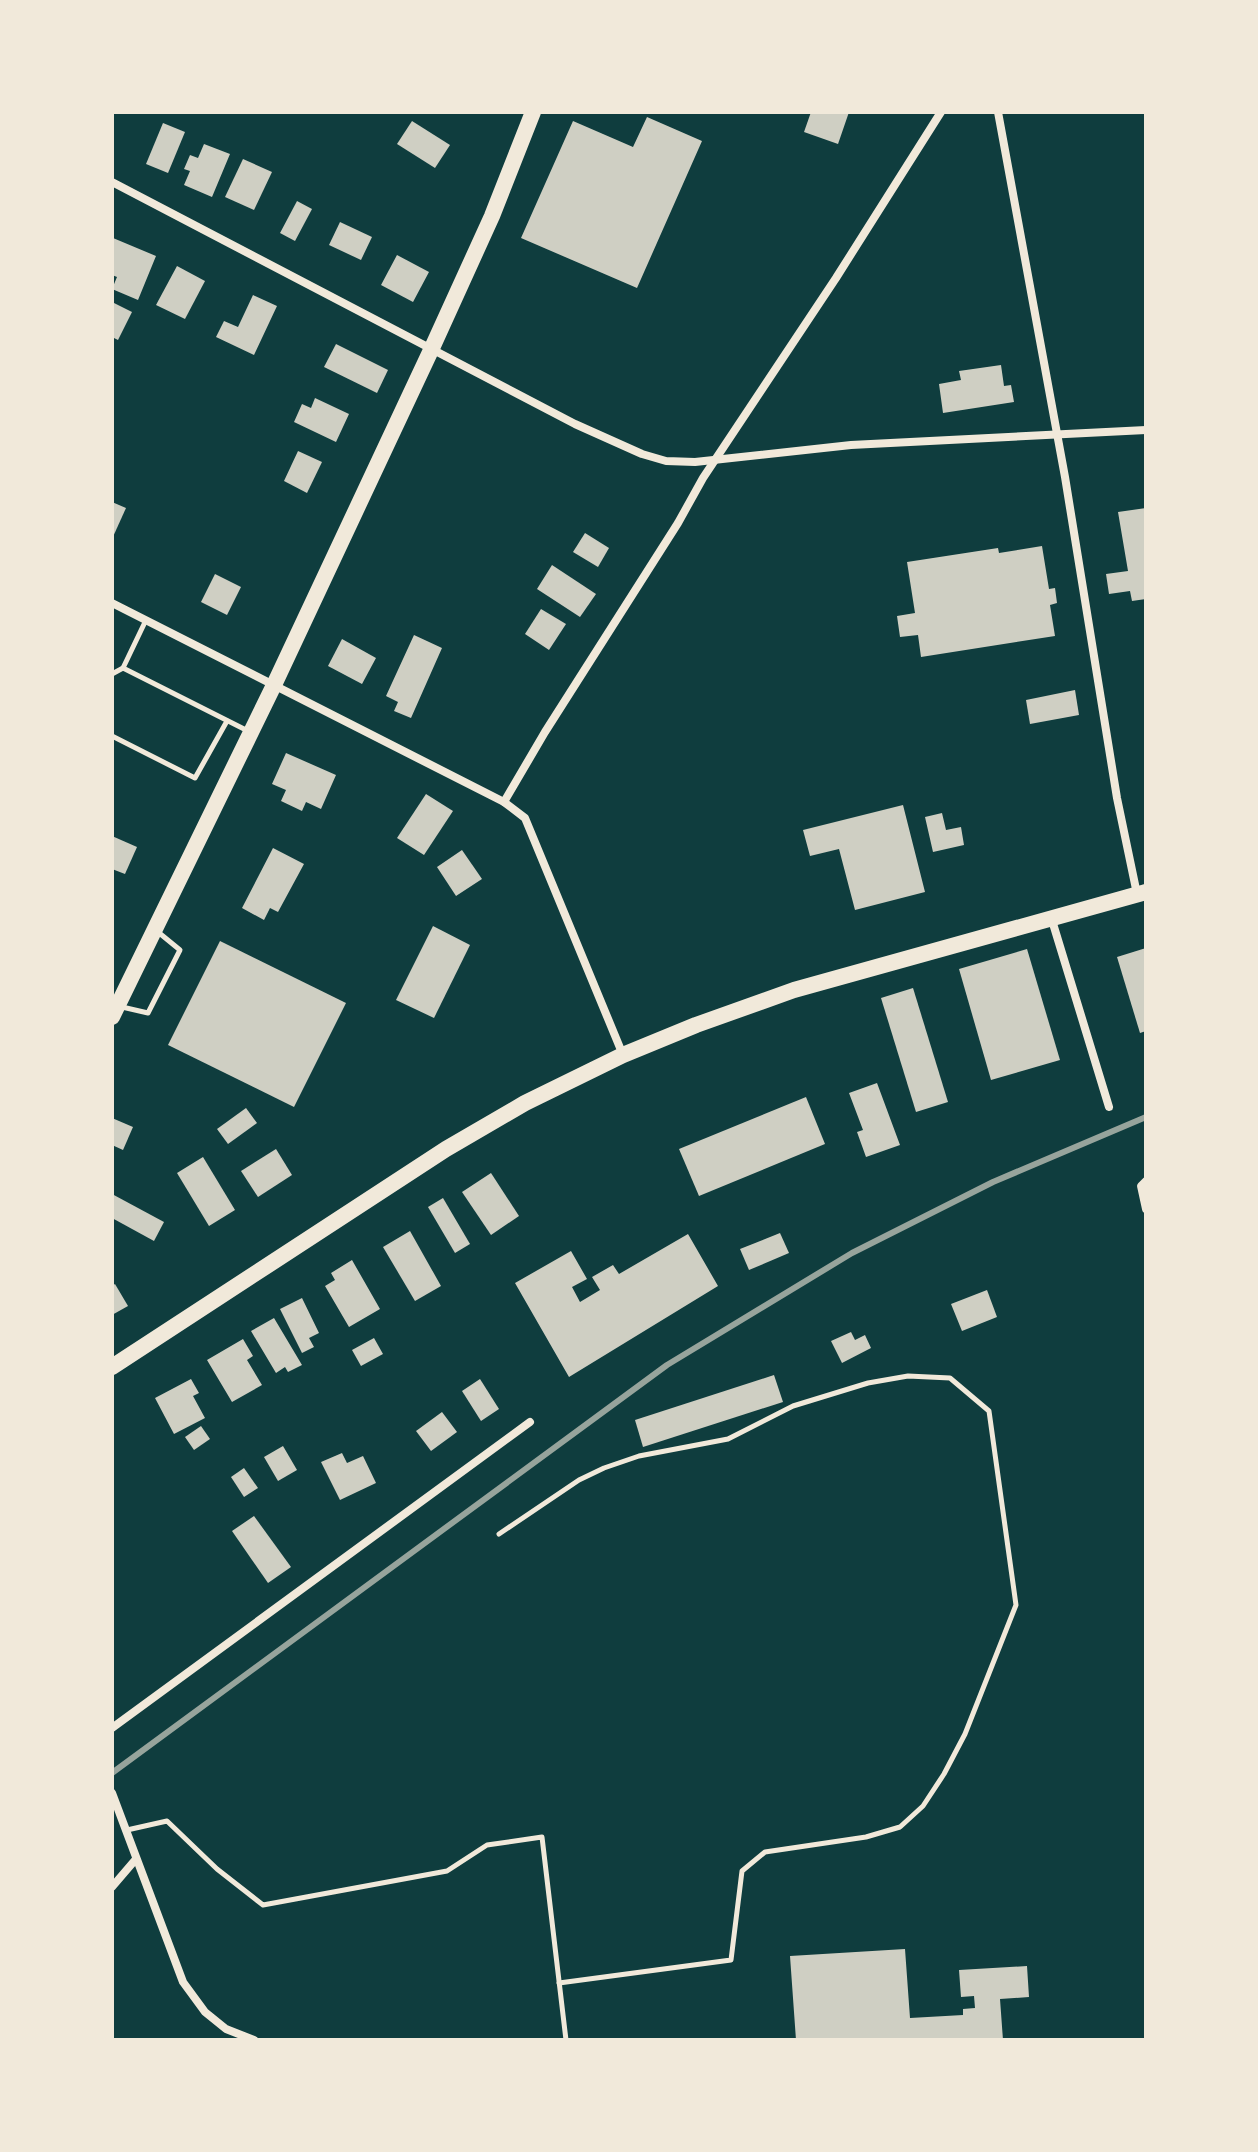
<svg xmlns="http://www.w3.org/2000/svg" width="1258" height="2152" font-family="Ubuntu,sans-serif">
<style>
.building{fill:#cfcfc3}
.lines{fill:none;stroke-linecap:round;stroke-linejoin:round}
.service{stroke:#f1e9da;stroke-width:5}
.minor{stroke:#f1e9da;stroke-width:8}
.secondary{stroke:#f1e9da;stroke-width:16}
.rail{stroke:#97a49c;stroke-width:6}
</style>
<rect width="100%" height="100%" fill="#0f3d3e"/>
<g class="building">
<polygon points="811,112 849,112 838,144 804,132"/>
<polygon points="647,117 702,141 637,288 521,238 573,121 633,147"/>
<polygon points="412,121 450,145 435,168 397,144"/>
<polygon points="163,123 185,132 168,173 146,164"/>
<polygon points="204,144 230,154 212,197 184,185 190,171 184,169 190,155 198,158"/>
<polygon points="243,159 272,172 254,210 225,197"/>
<polygon points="297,201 312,209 295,241 280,233"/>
<polygon points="340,222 372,237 361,260 329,245"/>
<polygon points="113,238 156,256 138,300 112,289 117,277 112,275"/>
<polygon points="397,255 429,272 413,302 381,285"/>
<polygon points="177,266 205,281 185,319 156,305"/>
<polygon points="253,295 277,306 254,355 216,337 224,321 238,327"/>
<polygon points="112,302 132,312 118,340 112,337"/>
<polygon points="336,344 388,370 377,393 324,367"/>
<polygon points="1001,365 1004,386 1011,385 1014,402 943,413 939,384 961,380 959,371"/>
<polygon points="315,398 349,414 336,442 294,422 302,404 311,408"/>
<polygon points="298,451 322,462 307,493 284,481"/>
<polygon points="112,502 126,508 112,539"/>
<polygon points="1146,508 1146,599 1132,601 1130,591 1109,594 1106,574 1128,571 1118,512"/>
<polygon points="585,533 609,548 598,567 573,552"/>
<polygon points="1042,546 1049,589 1055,588 1057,603 1050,605 1055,636 921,657 918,635 900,637 897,616 915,613 907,562 998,548 999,553"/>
<polygon points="552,565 596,594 580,617 537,589"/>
<polygon points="215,574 241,587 227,615 201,602"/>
<polygon points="541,609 566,624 549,650 525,634"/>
<polygon points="414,635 442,648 411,718 394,711 398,702 386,696"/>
<polygon points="342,639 376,658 362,684 328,666"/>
<polygon points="1075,690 1079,715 1030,724 1026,700"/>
<polygon points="286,753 336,775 321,809 306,802 302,811 281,801 286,790 272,784"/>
<polygon points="426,794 453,811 424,855 397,838"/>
<polygon points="903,805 925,892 855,910 839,849 810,856 803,830"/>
<polygon points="942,813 946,830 961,827 964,845 933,852 925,817"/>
<polygon points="112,836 137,847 125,874 112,869"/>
<polygon points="273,848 304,864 278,912 270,908 264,920 242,908"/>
<polygon points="462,850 482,879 456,896 437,867"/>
<polygon points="433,926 470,945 434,1018 396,1000"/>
<polygon points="220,941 346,1003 294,1107 168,1045"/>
<polygon points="1146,948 1146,1031 1140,1033 1117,957"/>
<polygon points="1027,949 1060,1060 991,1080 959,969"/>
<polygon points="913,988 948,1102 916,1112 881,998"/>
<polygon points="877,1083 900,1145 866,1157 857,1132 863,1130 849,1093"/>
<polygon points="806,1097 825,1144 699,1196 679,1149"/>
<polygon points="246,1108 257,1123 228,1144 217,1129"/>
<polygon points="112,1118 133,1127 123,1150 112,1145"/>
<polygon points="276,1149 292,1175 258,1197 241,1171"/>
<polygon points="203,1157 235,1210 209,1226 177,1173"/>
<polygon points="491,1173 519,1216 491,1235 462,1192"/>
<polygon points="112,1194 164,1222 154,1241 112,1218"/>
<polygon points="443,1198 470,1244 455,1253 428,1207"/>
<polygon points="410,1231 441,1286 415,1301 383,1247"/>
<polygon points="780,1233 789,1253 749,1270 740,1249"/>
<polygon points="688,1234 718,1286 569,1377 515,1283 571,1251 587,1279 572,1287 580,1302 600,1290 592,1277 613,1265 619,1274"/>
<polygon points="352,1260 380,1309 349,1327 325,1286 335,1280 331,1273"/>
<polygon points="115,1284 128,1306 112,1315 112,1286"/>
<polygon points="987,1290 997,1317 962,1331 951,1304"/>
<polygon points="302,1298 319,1333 309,1338 314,1347 302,1353 280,1309"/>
<polygon points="274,1318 302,1365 288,1372 285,1367 276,1373 251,1331"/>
<polygon points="851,1332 855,1340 865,1335 871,1348 842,1363 831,1341"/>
<polygon points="374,1338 383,1354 361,1366 352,1350"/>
<polygon points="243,1339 253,1356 247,1360 262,1385 232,1402 207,1360"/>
<polygon points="774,1375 783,1402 643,1447 635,1420"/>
<polygon points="191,1379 199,1393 193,1396 205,1418 174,1434 155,1398"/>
<polygon points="480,1379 499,1409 481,1421 462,1391"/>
<polygon points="442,1412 457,1432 431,1451 416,1431"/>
<polygon points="201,1426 210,1439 194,1450 185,1437"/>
<polygon points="283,1446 297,1470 278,1481 264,1457"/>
<polygon points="342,1453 347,1463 363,1456 376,1483 340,1500 321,1462"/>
<polygon points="244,1468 258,1488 244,1497 231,1477"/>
<polygon points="254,1516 291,1567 268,1583 232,1531"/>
<polygon points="905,1949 910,2018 963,2015 963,2009 975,2008 974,1996 961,1997 959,1970 1027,1966 1029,1997 1000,1999 1003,2040 796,2040 790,1956"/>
</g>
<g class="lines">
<g class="service">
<polyline points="146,620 123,668 250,732"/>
<polyline points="112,674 123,668"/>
<polyline points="112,736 195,778 227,721"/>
<polyline points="122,1007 148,1013 180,950 158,932"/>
<polyline points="499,1534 579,1480 604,1468 639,1456 728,1439 793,1406 868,1383 908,1376 950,1378 989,1411 1016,1605 965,1734 944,1774 923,1806 900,1827 866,1837 765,1852 742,1871 731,1960 559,1983"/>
<polyline points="127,1830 167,1821 217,1869 263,1905 447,1871 487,1845 542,1837 566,2040"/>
</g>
<g class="minor">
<polyline points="998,112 1065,477 1117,798 1137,894"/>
<polyline points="112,182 575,424 642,454 666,461 695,462 851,445 1146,430"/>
<polyline points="112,603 504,802 525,818 623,1055"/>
<polyline points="504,802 545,732 678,523 703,478 836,278 941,112"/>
<polyline points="1051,917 1109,1107"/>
<polyline points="1146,1181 1141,1186 1146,1209"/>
<polyline points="112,1728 530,1422"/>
<polyline points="112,1793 183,1982 205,2012 226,2029 254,2040"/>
<polyline points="112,1887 136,1859"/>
</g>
<g class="secondary">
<polyline points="112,1017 274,685 432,348 492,216 533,112"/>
<polyline points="112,1367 446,1149 525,1103 623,1055 696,1025 794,990 1146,892"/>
</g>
<polyline class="rail" points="112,1773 667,1365 852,1253 993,1182 1146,1117"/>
</g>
<rect width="1258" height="2152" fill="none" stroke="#f1e9da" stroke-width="228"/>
</svg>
